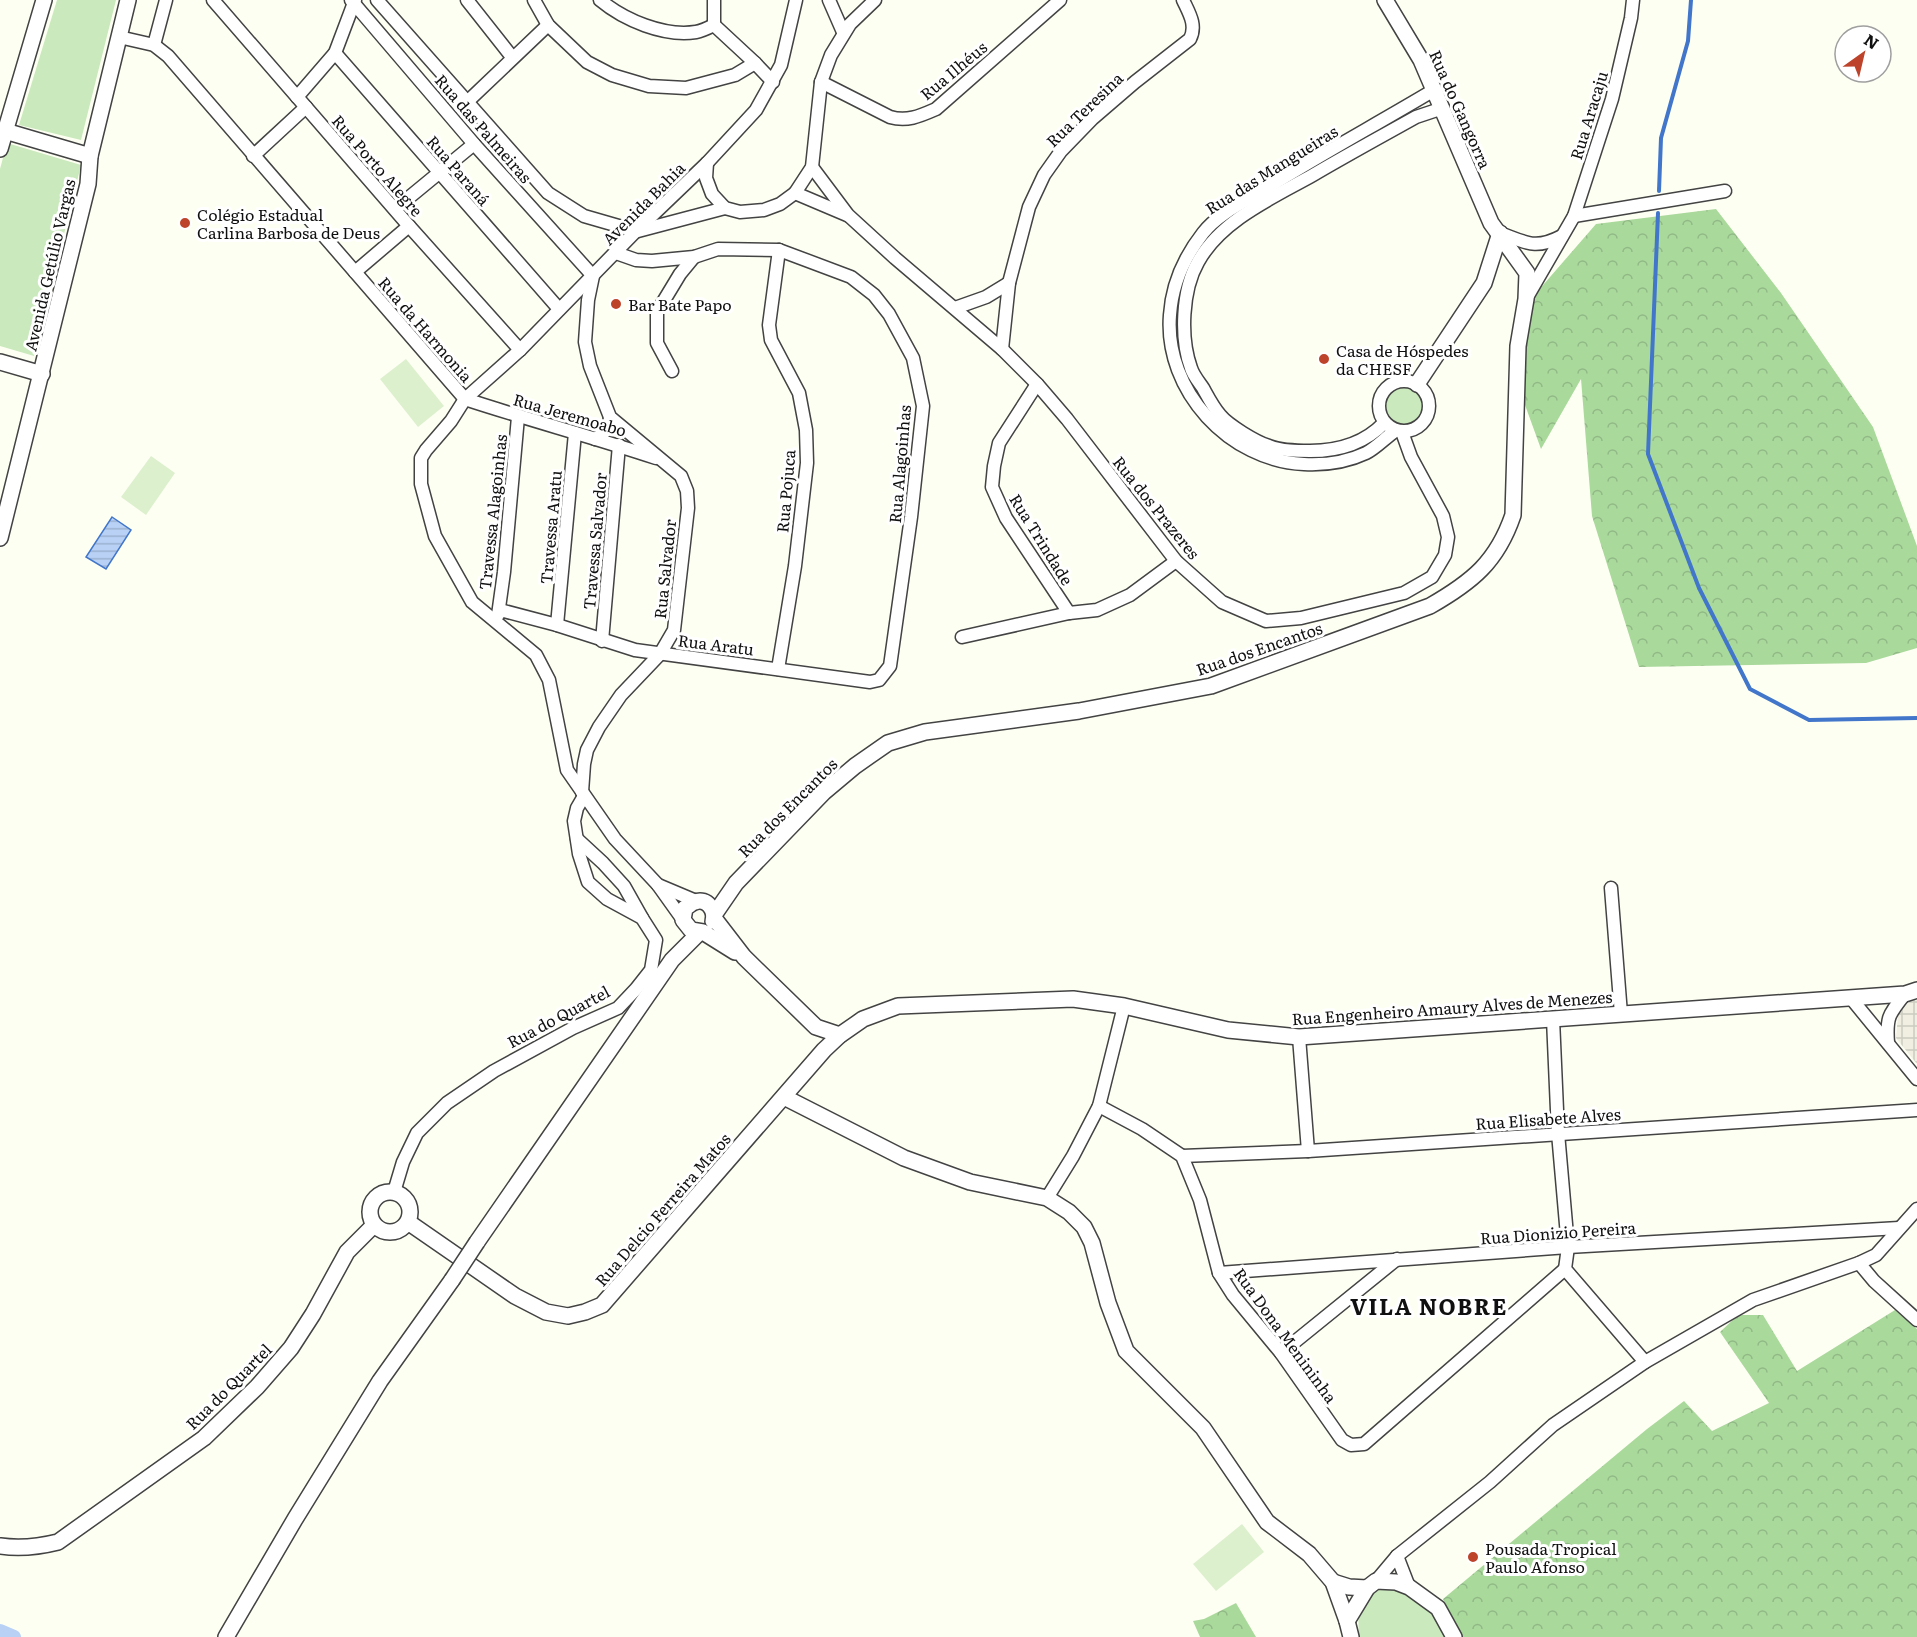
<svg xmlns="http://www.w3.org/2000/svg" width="1917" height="1637" font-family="Literata,serif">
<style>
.forest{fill:url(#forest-crowns)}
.park{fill:#cae9bc}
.pitch{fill:#ddf0ce}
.plaza{fill:url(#plaza-grid)}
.water{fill:url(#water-rules);stroke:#4176ca;stroke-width:1.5}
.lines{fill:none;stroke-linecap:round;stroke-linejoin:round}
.stream{stroke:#4176ca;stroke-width:4}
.canal{stroke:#b8d1f5;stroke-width:14}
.minor-casing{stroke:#434343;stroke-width:15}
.tertiary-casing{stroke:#434343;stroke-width:18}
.minor{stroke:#fff;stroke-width:12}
.tertiary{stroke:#fff;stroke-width:15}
.tertiary-bridge-casing{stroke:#434343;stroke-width:18;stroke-linecap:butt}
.tertiary-bridge{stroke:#fff;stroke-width:15}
.poi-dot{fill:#bd432a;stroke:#fff;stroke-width:2}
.labels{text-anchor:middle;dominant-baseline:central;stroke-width:6;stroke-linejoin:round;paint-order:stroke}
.street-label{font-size:16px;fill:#101010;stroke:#fff}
.poi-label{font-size:16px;fill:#101010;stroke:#fff;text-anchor:start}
.district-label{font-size:22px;font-weight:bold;letter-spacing:1.5px;fill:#101010;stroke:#fff}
</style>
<defs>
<pattern id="forest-crowns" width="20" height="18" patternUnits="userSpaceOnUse" patternTransform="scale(1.5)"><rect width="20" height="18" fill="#aad99c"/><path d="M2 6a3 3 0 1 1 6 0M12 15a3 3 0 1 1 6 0" fill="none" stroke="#91b985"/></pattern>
<pattern id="plaza-grid" width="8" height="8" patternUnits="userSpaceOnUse" patternTransform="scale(1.5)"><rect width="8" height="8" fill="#f0efe1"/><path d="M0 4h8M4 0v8" fill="none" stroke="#cdccc0"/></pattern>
<pattern id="water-rules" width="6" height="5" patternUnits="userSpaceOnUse" patternTransform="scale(1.5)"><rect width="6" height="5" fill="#b8d1f5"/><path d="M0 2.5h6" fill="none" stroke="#9db2d1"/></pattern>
</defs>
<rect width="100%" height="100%" fill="#fefff3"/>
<g class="forest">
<polygon points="1716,209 1781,293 1873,427 1917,546 1917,648 1866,663 1639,667 1592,516 1581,379 1541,449 1525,405 1524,307 1596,224"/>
<polygon points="1895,1310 1917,1329 1917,1637 1462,1637 1443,1599 1647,1429 1684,1401 1712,1431 1769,1403 1720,1332 1738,1315 1763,1315 1797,1371"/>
<polygon points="1236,1603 1256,1637 1200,1637 1193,1621 1204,1619"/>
</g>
<g class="park">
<polygon points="57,0 116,0 81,140 19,125"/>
<polygon points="7,143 81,165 34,356 0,346 0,169"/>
<circle cx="1404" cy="406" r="23"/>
<path d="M1385,1587C1389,1588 1395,1587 1399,1589C1416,1594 1440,1623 1451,1637H1359C1358,1611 1356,1594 1385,1587Z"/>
</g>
<g class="pitch">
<polygon points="406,359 444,406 418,427 380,379"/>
<polygon points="151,456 175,473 146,515 121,497"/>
<polygon points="1242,1524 1264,1552 1216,1591 1193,1564"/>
</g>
<polygon class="plaza" points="1917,999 1917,1064 1896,1038 1898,1015 1910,1001"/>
<polygon class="water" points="112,517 131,530 106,569 86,557"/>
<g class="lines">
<g class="stream">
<polyline points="1659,191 1661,138 1688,41 1691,0"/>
<polyline points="1658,213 1648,454 1699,588 1750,689 1809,720 1917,718"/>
</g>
<polyline class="canal" points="0,1631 14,1637"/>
<defs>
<g id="minor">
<polyline points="213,0 409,226 520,350"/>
<polyline points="351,0 474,144 593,276 588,300 585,342 590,366 610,417 681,476 687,491 688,508 674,630 660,654 621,695 599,727 587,750 584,764 582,792"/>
<polyline points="377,0 548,193 584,216 636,231"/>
<polyline points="467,0 512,57"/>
<polyline points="534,0 548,25 587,62 612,75 649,86 686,88 735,75 755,63 773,82"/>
<path d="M600,0C624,20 664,37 696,32C702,31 708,28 714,25"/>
<polyline points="714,0 714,25"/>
<polyline points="829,0 843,32"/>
<polyline points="714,25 755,63"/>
<polyline points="119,37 154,45 168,56 465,399"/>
<polyline points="154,45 166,0"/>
<polyline points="335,53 559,309"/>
<path d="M821,82L890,117C907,122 920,116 936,109L1060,0"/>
<polyline points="297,97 335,53 355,0"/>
<polyline points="466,103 548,25"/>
<polyline points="253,156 306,107"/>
<polyline points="707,163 706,178 712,194 725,208 740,212 764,210 780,204 795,193 812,167 821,82 831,55 850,24 875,0"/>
<polyline points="812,167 848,215 895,258 1002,349 1037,384 1067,419 1176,561 1222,602 1266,621 1301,618 1404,593 1432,577 1445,555 1448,537 1443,516 1411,457 1402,432"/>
<polyline points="795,193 847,215"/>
<polyline points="395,209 474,144"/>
<polyline points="1574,216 1725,191"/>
<polyline points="638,231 725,208"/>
<path d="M1500,233C1527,243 1535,250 1562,236"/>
<polyline points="355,272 409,226"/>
<polyline points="1526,299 1574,216 1612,99 1631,18 1633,0"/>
<polyline points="955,308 986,297 1009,283"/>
<path d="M1002,349L1009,283L1029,207L1044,175L1061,151L1092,119L1135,82L1190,39C1197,25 1189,13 1183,0"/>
<polyline points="672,371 657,343 657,312 680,274 694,257"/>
<circle cx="1404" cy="406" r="25"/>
<polyline points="1037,384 999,443 994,466 992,487 1006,518 1069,613"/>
<path d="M465,399C529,420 593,437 656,458"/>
<path d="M1384,423C1365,443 1338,451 1310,451C1297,451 1282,451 1269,446C1256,442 1228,425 1220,415C1213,407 1208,397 1203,388C1199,382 1193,375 1191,368C1180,338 1182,290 1198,262C1221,220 1274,197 1313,175C1347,155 1382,136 1416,117L1443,108"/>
<path d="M1395,431C1385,438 1376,448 1366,453C1347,462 1324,465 1304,464C1230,461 1164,391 1170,315C1172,285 1185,256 1203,233C1218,214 1242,203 1262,191C1318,156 1377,124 1434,90"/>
<path d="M595,439C605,433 610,428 610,417"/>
<polyline points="500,610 557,625 635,650 870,682 879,680 890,666 911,517 923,406 913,358 889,314 874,295 851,277 779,250 718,249 694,257 652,261 636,260 616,253"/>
<polyline points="498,615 504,572 518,417"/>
<polyline points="557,625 575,433"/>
<polyline points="962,637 1069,613 1097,610 1130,595 1176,561"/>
<polyline points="602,641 619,445"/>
<polyline points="778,669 795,566 807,463 806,430 799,393 771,340 769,325 779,250"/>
<polyline points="577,839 603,863 624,886 642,918"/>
<polyline points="658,885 696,901"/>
<polyline points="1611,888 1621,1014"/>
<polyline points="683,920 658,885 615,839 567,770 549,680 536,655 472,602 435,536 421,484 421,458 426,450 451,421 465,399 520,350 636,231 707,163 756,110 781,65 796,0"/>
<polyline points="1850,997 1917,1079"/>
<polyline points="1553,1019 1558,1133 1568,1247 1565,1269 1645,1362"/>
<polyline points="1299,1037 1308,1151"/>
<path d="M1888,1043C1886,1017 1889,1014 1905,994"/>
<polyline points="1099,1106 1142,1129 1182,1156 1200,1200 1219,1273 1233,1295 1281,1353 1342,1440 1351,1445 1364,1444 1565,1269"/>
<polyline points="1182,1156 1308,1151 1917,1110"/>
<polyline points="394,1192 403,1162 417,1133 447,1103 494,1071 573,1028 618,1008 636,989 651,970 656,940 642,918 607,899 588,882 579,854 574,821 577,808 584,796"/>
<polyline points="1047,1198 1073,1156 1099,1106 1124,1006"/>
<polyline points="1859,1263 1874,1281 1917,1320"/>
<polyline points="1219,1273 1568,1247 1899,1228"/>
<polyline points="1281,1353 1397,1259"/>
<polyline points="1397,1556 1409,1587"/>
<polyline points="1376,1581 1397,1556 1490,1482 1553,1425 1645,1362 1753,1300 1859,1263 1876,1255 1917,1209"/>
</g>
<g id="tertiary">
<polyline points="5,131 90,156"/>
<polyline points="0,149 44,0"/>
<polyline points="0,362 42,374"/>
<polyline points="1417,384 1484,283 1500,233"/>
<polyline points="0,538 88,184 90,156 128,0"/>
<path d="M714,915L736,883L824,792L855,766L888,743L925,732L1079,711L1211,686L1430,606C1472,582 1497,562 1513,515L1518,346L1526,299L1527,273L1491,223L1421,60L1385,0"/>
<polyline points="714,918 744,957 816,1027 840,1035"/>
<path d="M713,921C716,911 707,897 695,902C691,903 689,906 685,908L683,920L691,930L703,932L735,952"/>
<polyline points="784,1097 904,1158 970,1182 1047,1198 1069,1212 1084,1227 1092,1243 1108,1303 1126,1351 1203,1428 1267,1522 1309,1554 1333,1582 1347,1621 1351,1637"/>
<circle cx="390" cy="1212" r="20"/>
<polyline points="408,1222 515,1296 546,1312 568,1316 585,1312 602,1305 824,1050 840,1035 863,1019 898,1006 1073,999 1124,1006 1228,1030 1299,1037 1905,994 1917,990"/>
<polyline points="477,1242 672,960 700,932"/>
<path d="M0,1546C21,1549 38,1547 58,1542L204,1438L257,1387L291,1348L313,1314L347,1252L374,1225"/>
<polyline points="1333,1582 1349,1587 1367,1588"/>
<polyline points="1347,1621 1367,1588 1376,1581 1396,1582 1409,1587 1438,1608 1454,1637"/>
<polyline points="226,1637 295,1519 380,1381 452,1280"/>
</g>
</defs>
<use href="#minor" class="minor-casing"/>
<use href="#tertiary" class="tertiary-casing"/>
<use href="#minor" class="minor"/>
<use href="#tertiary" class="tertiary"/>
<defs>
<polyline id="tertiary-bridge" points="452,1280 477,1242"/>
</defs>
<use href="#tertiary-bridge" class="tertiary-bridge-casing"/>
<use href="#tertiary-bridge" class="tertiary-bridge"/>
</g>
<g class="poi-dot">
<circle cx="185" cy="223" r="6"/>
<circle cx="616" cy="304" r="6"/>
<circle cx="1324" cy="359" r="6"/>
<circle cx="1473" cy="1557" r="6"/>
</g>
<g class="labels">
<g class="street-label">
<text transform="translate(953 70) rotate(-40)">Rua Ilhéus</text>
<text transform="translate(1084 109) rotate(-44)">Rua Teresina</text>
<text transform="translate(1461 109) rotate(66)">Rua do Gangorra</text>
<text transform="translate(1588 115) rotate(-73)">Rua Aracaju</text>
<text transform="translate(484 128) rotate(49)">Rua das Palmeiras</text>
<text transform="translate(378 165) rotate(49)">Rua Porto Alegre</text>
<text transform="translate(1271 169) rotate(-32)">Rua das Mangueiras</text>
<text transform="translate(459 170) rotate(49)">Rua Paraná</text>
<text transform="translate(643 203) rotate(-45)">Avenida Bahia</text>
<text transform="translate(49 265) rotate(-77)">Avenida Getúlio Vargas</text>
<text transform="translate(426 329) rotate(49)">Rua da Harmonia</text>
<text transform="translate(570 414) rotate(16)">Rua Jeremoabo</text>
<text transform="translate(899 464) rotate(-85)">Rua Alagoinhas</text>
<text transform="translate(785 491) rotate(-85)">Rua Pojuca</text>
<text transform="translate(1157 507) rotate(51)">Rua dos Prazeres</text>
<text transform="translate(492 512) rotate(-84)">Travessa Alagoinhas</text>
<text transform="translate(550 527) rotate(-85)">Travessa Aratu</text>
<text transform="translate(1042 539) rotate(58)">Rua Trindade</text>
<text transform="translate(594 541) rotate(-85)">Travessa Salvador</text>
<text transform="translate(664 569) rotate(-84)">Rua Salvador</text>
<text transform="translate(716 644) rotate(7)">Rua Aratu</text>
<text transform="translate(1259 648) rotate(-19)">Rua dos Encantos</text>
<text transform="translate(787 807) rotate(-45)">Rua dos Encantos</text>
<text transform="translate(1452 1007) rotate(-4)">Rua Engenheiro Amaury Alves de Menezes</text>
<text transform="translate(558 1016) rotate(-28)">Rua do Quartel</text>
<text transform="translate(1548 1118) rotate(-4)">Rua Elisabete Alves</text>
<text transform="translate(662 1209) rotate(-49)">Rua Delcio Ferreira Matos</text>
<text transform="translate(1558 1232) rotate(-4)">Rua Dionizio Pereira</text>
<text transform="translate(1286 1335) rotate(54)">Rua Dona Menininha</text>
<text transform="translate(228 1386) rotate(-45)">Rua do Quartel</text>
</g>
<g class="poi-label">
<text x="197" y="214">Colégio Estadual<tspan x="197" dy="18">Carlina Barbosa de Deus</tspan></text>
<text x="628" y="304">Bar Bate Papo</text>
<text x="1336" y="350">Casa de Hóspedes<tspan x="1336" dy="18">da CHESF</tspan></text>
<text x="1485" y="1548">Pousada Tropical<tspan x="1485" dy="18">Paulo Afonso</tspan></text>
</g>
<g class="district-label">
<text x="1429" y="1305">VILA NOBRE</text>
</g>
</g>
<g transform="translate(1863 54) rotate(34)"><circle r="28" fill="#ffffff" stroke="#9f9f9f" stroke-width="1.5"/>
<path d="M0-4.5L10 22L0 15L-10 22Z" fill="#bd432a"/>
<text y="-9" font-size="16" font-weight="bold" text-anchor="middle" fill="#101010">N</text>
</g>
</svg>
